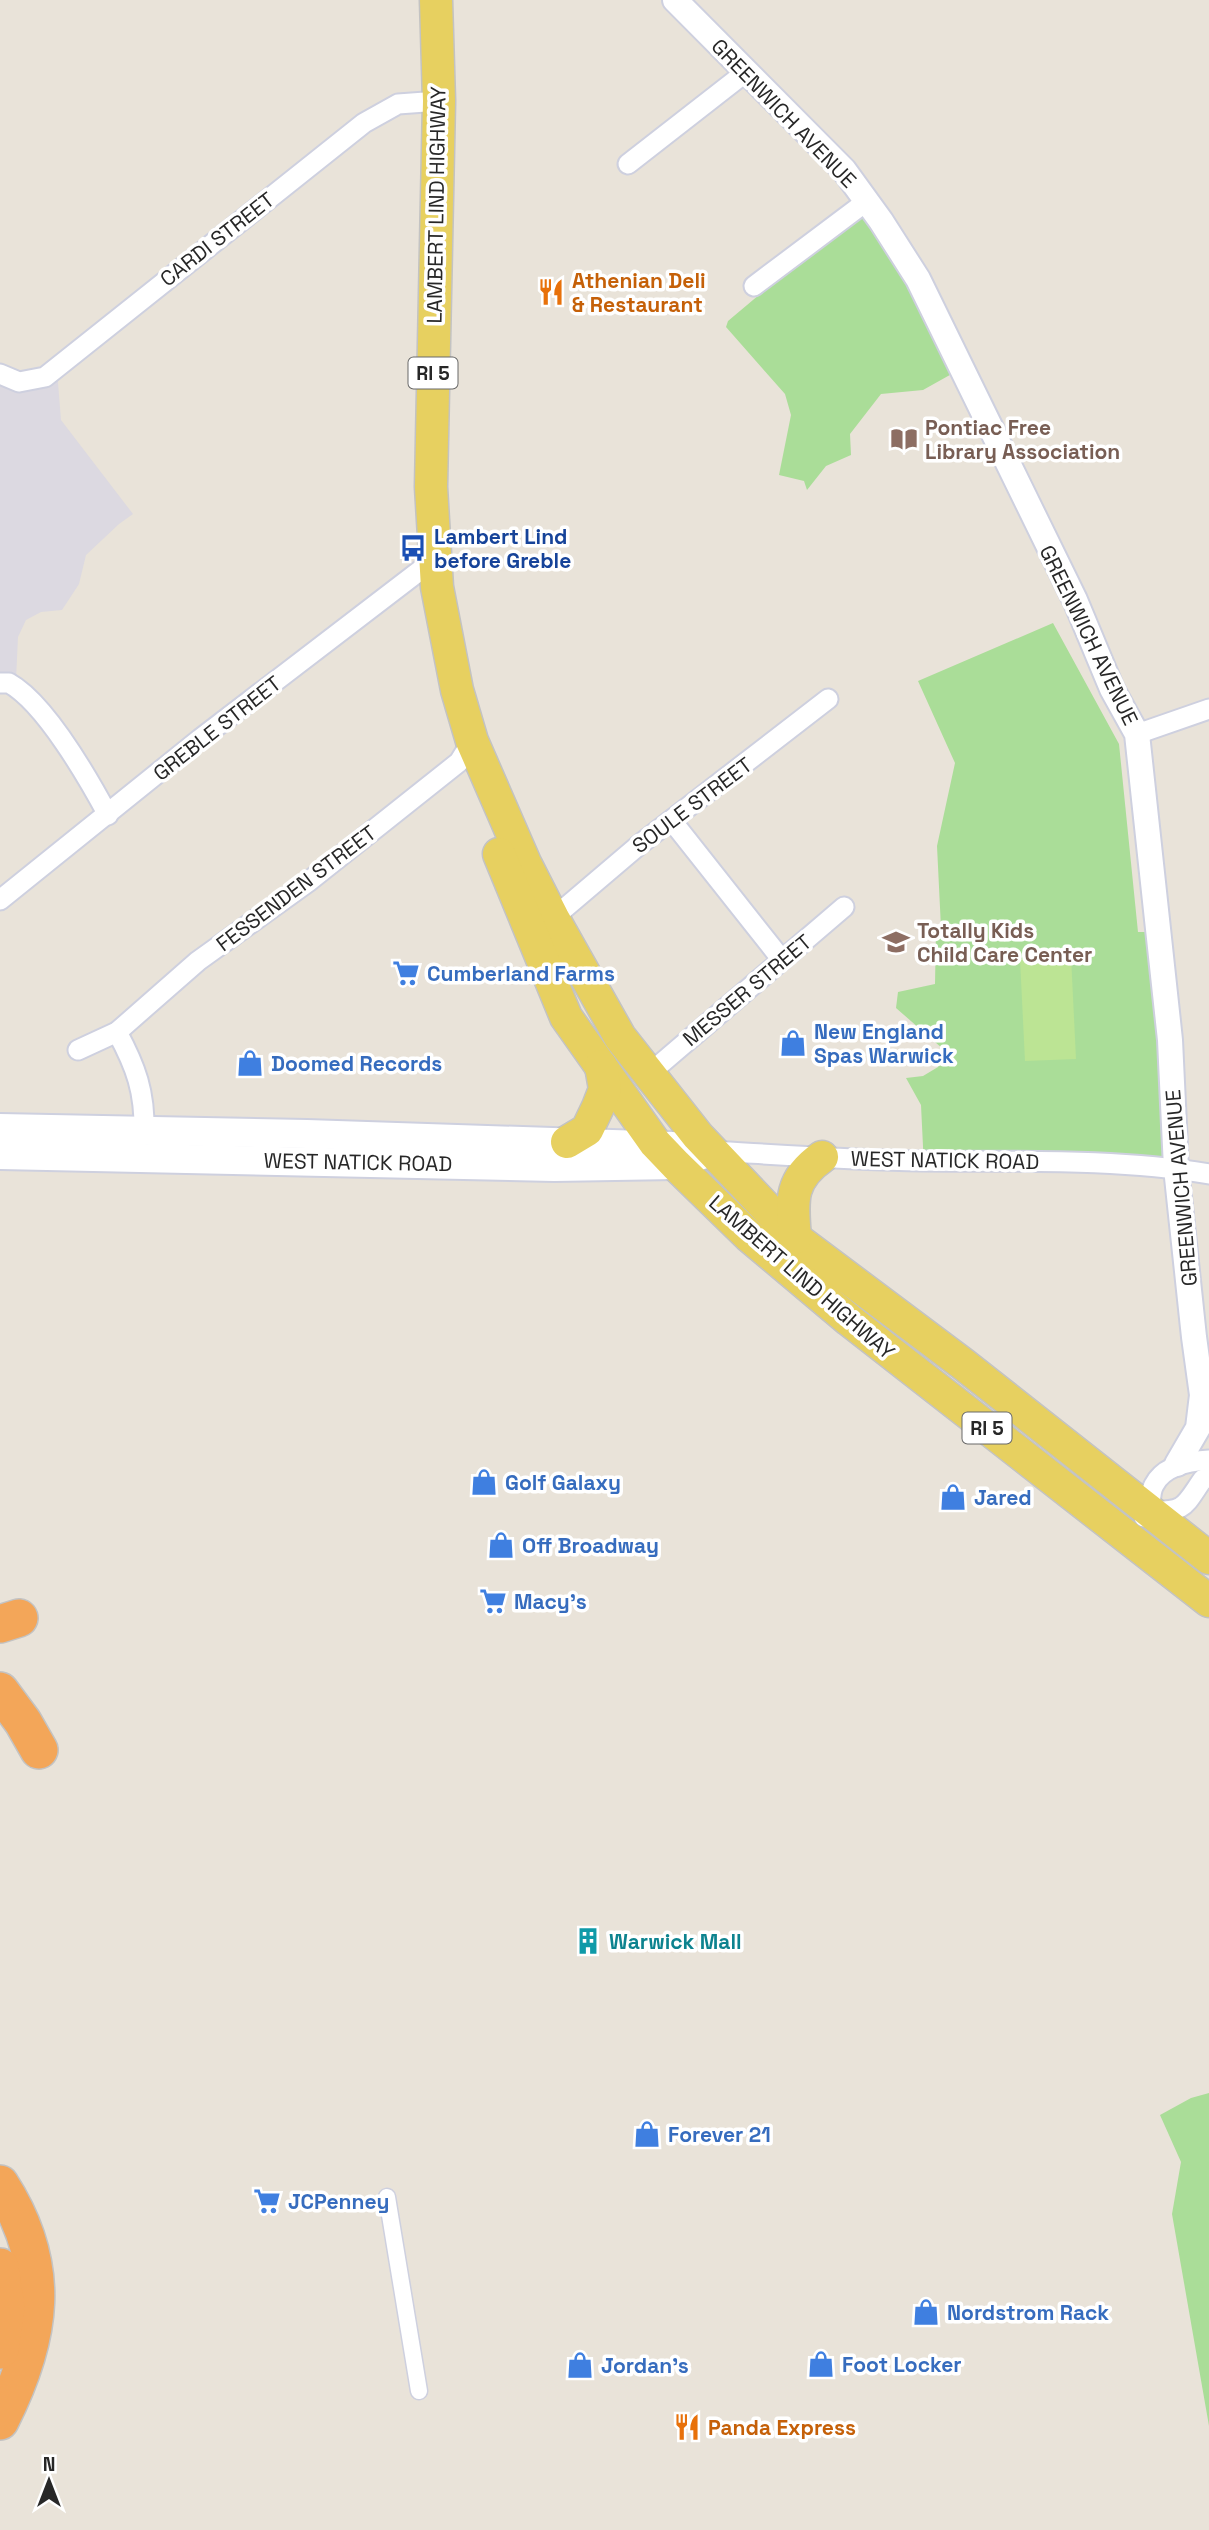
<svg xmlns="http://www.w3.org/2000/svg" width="1209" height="2530" font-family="'Space Grotesk',sans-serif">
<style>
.industrial{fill:#dcd9e1}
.green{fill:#aadd98}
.pitch{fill:#bce494}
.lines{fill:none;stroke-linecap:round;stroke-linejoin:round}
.pedestrian-casing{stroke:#ced0df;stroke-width:19}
.minor-casing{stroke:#ced0df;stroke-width:23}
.tertiary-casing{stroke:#ced0df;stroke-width:28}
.secondary-casing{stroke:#ced0df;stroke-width:32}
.primary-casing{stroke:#c3c3c3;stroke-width:35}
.motorway-casing{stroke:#c3c3c3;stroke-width:40}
.pedestrian{stroke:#fff;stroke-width:16}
.minor{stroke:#fff;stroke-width:19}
.tertiary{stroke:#fff;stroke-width:24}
.secondary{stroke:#fff;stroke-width:28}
.primary{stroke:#e7d060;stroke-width:32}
.motorway{stroke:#f3a659;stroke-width:37}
.labels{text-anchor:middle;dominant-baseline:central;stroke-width:7;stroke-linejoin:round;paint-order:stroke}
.shield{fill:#fff;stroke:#686868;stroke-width:2}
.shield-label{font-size:19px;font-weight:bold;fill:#272727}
.street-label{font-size:21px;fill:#272727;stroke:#fff}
.food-label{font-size:21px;font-weight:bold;fill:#c56008;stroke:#fff;text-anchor:start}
.education-label{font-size:21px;font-weight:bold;fill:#785e54;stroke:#fff;text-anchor:start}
.transit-label{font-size:21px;font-weight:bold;fill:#164399;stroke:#fff;text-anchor:start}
.shop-label{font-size:21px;font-weight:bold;fill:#366cbe;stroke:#fff;text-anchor:start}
.culture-label{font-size:21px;font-weight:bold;fill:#0d838f;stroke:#fff;text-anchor:start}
</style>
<rect width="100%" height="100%" fill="#e9e3d9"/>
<polygon class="industrial" points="57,370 61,420 133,514 119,524 86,555 79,584 62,610 41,612 26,620 18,637 16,680 0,682 0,371 15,379"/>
<g class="green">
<polygon points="872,208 957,371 923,390 881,394 850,434 851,455 826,466 807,490 804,481 779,475 791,415 785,394 726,327 728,321 779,278"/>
<polygon points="1053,623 1119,744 1138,932 1158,932 1177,1166 924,1167 921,1105 906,1078 923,1076 938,1067 943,1049 896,1008 898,992 935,984 936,929 941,928 937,846 955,763 918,681"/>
<polygon points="1209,2093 1209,2426 1172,2214 1181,2162 1160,2115 1191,2098"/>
</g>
<polygon class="pitch" points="1071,956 1076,1059 1025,1061 1020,959"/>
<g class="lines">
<defs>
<polyline id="pedestrian" points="387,2197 419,2391"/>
<g id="minor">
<polyline points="628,164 746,72"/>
<polyline points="754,286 867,201"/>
<polyline points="0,374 19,382 45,377 364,123 398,104 439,101"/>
<path d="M0,683H9C45,703 88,778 108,815"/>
<polyline points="1137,734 1209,709"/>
<polyline points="672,821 782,960"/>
<polyline points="0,900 200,739 435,559"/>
<polyline points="559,913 639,845 828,699"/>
<path d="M117,1032C136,1067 145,1092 144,1132"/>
<polyline points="78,1050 117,1032 198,961 308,882 459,762 472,741"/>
<polyline points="650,1073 844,907"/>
<path d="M713,1151C782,1155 852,1160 921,1161C1017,1162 1115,1158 1209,1174"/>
<path d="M1151,1511C1186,1512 1184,1506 1203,1479L1209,1478"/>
<path d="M1144,1517C1154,1507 1148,1495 1154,1485C1164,1465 1190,1461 1209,1460"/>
</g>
<polyline id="tertiary" points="675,0 844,170 881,221 918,279 1075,600 1112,689 1137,734 1170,1040 1176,1168 1194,1337 1202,1395 1198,1428 1177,1464"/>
<g id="secondary">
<polyline points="0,1128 307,1134 672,1146"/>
<polyline points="0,1155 554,1167 676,1165 713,1151"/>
</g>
<g id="primary">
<polyline points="436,0 439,101 431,487 437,587 457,690 472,741 525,863 553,918 620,1037 698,1136 795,1238 963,1364 1209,1558"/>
<polyline points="499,854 566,1017 655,1143 676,1165 749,1236 849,1320 1209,1601"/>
<polyline points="567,1142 587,1130 598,1107 605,1089 601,1066"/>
<path d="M795,1238C792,1201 789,1180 822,1157"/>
</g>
<g id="motorway">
<polyline points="0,1624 19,1618"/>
<polyline points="0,1691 23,1722 39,1750"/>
<path d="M0,2184C53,2266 42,2338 0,2421"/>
<polyline points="0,2267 6,2308 0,2350"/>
</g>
</defs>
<use href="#pedestrian" class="pedestrian-casing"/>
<use href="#minor" class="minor-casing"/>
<use href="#tertiary" class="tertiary-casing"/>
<use href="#secondary" class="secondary-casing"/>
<use href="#primary" class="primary-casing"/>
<use href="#motorway" class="motorway-casing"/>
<use href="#pedestrian" class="pedestrian"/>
<use href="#minor" class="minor"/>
<use href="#tertiary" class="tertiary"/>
<use href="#secondary" class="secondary"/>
<use href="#primary" class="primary"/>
<use href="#motorway" class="motorway"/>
</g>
<defs>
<symbol id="restaurant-bare" viewBox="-9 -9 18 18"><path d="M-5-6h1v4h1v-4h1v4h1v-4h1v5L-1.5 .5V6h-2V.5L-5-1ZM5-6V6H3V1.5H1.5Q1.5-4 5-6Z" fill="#e8710a" stroke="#fff" stroke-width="2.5" paint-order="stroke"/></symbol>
<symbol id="library-bare" viewBox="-9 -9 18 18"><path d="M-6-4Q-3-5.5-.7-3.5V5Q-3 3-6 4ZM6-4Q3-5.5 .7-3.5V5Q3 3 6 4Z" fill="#8d6e63" stroke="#fff" stroke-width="2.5" paint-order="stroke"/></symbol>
<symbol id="bus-bare" viewBox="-9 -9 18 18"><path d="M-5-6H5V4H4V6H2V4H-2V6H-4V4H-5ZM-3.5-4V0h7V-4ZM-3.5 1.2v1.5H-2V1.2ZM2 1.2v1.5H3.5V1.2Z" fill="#1a4fb4" stroke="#fff" stroke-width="2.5" paint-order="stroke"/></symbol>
<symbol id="school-bare" viewBox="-9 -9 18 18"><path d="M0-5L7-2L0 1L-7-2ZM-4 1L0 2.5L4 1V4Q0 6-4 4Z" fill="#8d6e63" stroke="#fff" stroke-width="2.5" paint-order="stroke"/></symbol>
<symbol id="supermarket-bare" viewBox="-9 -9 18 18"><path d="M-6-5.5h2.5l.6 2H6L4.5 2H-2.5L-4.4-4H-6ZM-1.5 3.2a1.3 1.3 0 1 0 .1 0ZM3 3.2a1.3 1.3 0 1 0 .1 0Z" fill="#3f7fe0" stroke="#fff" stroke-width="2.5" paint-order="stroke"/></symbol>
<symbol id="shop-bare" viewBox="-9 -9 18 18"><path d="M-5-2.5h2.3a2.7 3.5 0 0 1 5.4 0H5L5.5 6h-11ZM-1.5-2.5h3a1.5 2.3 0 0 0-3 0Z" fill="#3f7fe0" stroke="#fff" stroke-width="2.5" paint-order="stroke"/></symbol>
<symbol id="building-bare" viewBox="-9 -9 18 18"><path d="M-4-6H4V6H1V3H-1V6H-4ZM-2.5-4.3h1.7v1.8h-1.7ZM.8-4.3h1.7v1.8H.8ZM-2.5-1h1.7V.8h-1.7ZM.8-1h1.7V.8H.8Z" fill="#0f9aa8" stroke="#fff" stroke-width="2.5" paint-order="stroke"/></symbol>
</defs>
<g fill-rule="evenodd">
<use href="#restaurant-bare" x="532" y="273" width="38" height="38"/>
<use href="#library-bare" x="885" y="420" width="38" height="38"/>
<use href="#bus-bare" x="394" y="529" width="38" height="38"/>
<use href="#school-bare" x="877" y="923" width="38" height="38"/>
<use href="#supermarket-bare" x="387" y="954" width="38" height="38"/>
<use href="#shop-bare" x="774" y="1024" width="38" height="38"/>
<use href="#shop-bare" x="231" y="1044" width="38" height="38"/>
<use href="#shop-bare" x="465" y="1463" width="38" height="38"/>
<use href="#shop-bare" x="934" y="1478" width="38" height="38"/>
<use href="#shop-bare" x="482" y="1526" width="38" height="38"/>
<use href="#supermarket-bare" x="474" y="1582" width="38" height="38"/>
<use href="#building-bare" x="569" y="1922" width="38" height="38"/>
<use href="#shop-bare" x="628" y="2115" width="38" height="38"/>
<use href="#supermarket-bare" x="248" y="2182" width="38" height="38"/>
<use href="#shop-bare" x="907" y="2293" width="38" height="38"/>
<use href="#shop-bare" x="802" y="2345" width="38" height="38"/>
<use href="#shop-bare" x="561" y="2346" width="38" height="38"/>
<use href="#restaurant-bare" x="668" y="2408" width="38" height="38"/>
</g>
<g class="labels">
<g class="shield">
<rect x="408.5" y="357.5" width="49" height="31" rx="5"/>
<rect x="962.5" y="1412.5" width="49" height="31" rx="5"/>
</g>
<g class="shield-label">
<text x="433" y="373">RI 5</text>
<text x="987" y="1428">RI 5</text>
</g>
<g class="street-label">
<text transform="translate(784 113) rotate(46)">GREENWICH AVENUE</text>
<text transform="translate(436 205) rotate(-89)">LAMBERT LIND HIGHWAY</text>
<text transform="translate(217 239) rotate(-38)">CARDI STREET</text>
<text transform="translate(1089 635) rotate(64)">GREENWICH AVENUE</text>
<text transform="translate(217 728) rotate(-38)">GREBLE STREET</text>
<text transform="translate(692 805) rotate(-37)">SOULE STREET</text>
<text transform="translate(296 888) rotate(-37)">FESSENDEN STREET</text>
<text transform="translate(747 990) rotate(-40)">MESSER STREET</text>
<text transform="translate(945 1160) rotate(1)">WEST NATICK ROAD</text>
<text transform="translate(358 1162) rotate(1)">WEST NATICK ROAD</text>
<text transform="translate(1181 1188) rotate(-95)">GREENWICH AVENUE</text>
<text transform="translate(802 1277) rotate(41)">LAMBERT LIND HIGHWAY</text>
</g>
<g class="food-label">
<text x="572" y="280">Athenian Deli<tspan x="572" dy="24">&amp; Restaurant</tspan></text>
<text x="708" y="2427">Panda Express</text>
</g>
<g class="education-label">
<text x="925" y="427">Pontiac Free<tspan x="925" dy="24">Library Association</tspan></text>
<text x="917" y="930">Totally Kids<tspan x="917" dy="24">Child Care Center</tspan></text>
</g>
<g class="transit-label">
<text x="434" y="536">Lambert Lind<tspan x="434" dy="24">before Greble</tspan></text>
</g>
<g class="shop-label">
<text x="427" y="973">Cumberland Farms</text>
<text x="814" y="1031">New England<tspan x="814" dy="24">Spas Warwick</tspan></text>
<text x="271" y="1063">Doomed Records</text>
<text x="505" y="1482">Golf Galaxy</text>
<text x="974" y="1497">Jared</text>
<text x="522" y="1545">Off Broadway</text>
<text x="514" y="1601">Macy's</text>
<text x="668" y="2134">Forever 21</text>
<text x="288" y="2201">JCPenney</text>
<text x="947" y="2312">Nordstrom Rack</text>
<text x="842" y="2364">Foot Locker</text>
<text x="601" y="2365">Jordan's</text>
</g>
<g class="culture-label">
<text x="609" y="1941">Warwick Mall</text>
</g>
</g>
<g transform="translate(49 2481)" stroke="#ffffff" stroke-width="5" paint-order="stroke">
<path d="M0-5L12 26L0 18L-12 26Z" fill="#272727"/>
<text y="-10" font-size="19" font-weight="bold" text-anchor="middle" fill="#272727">N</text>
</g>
</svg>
